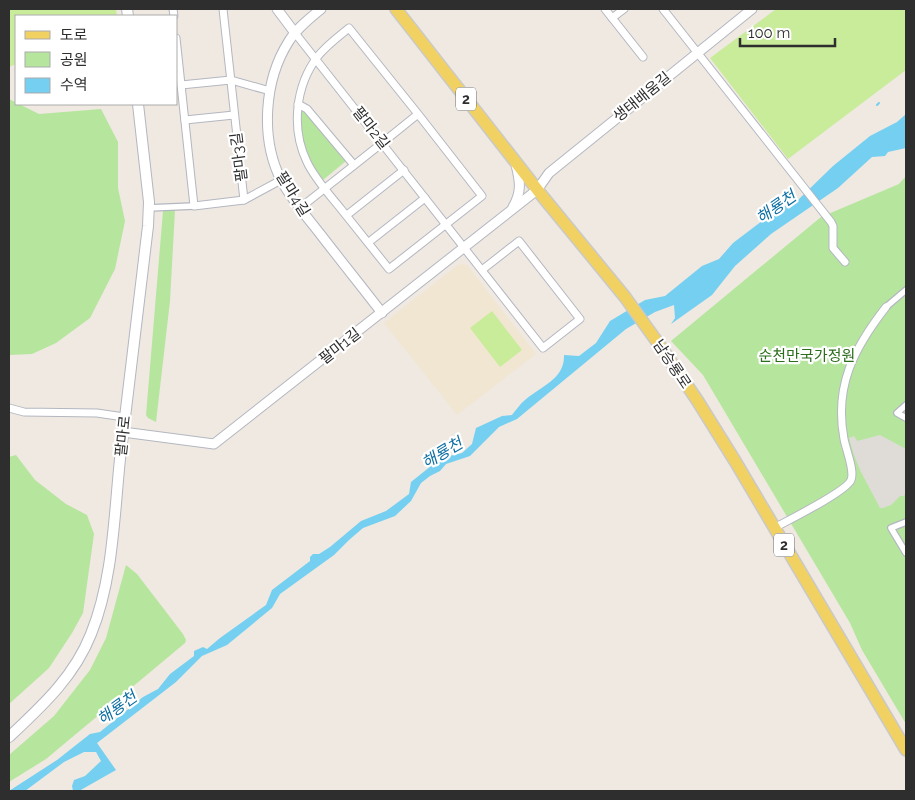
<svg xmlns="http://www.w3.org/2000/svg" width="915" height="800" font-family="Raleway,'Noto Sans KR',sans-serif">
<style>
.education{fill:#f0e6d1}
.green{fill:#b6e59e}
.pitch{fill:#c9ec9a}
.plaza{fill:#dfdcd8}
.water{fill:#75cff0}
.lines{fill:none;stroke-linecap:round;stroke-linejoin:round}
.stream{stroke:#75cff0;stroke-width:2}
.pedestrian-casing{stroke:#b4b7c1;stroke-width:8}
.minor-casing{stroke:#b4b7c1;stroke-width:9}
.tertiary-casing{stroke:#b4b7c1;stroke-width:11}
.secondary-casing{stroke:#b4b7c1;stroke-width:12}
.primary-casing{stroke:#c9c9c9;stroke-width:14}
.pedestrian{stroke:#fff;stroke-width:5.5}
.minor{stroke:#fff;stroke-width:7}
.tertiary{stroke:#fff;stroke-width:9}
.secondary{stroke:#fff;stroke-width:10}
.primary{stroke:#f2d163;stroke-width:11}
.labels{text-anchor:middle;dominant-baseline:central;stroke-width:4.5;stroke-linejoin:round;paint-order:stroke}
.shield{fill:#fff;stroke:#6d6d6d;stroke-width:1}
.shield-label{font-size:14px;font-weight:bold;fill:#2e2e2e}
.street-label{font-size:15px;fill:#2e2e2e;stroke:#fff}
.park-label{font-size:15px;fill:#2c6e1b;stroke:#fff}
.water-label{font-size:16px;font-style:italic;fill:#0d6fa3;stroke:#fff}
</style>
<rect width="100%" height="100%" fill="#efe9e1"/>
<polygon class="education" points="463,264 467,265 536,354 457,415 384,323 458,265"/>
<g class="green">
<polygon points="9,99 39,114 101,109 118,142 118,188 125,221 115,269 90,318 56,343 32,354 9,355"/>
<path d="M304,111L346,161L323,180C306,157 302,140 299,112Z"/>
<polygon points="906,176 906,724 862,650 850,623 703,375 671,341 821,217 899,184"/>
<polygon points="175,210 170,301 156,422 148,418 146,415 163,211"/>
<polygon points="16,455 35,480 66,504 87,515 94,534 83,613 72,633 49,668 9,704 9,457"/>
<polygon points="126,565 137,574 183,634 186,640 185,643 46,759 9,782 9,755 54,716 90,670 106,638"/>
</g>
<g class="pitch">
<polygon points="9,9 116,9 117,16 16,16 16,64 9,67"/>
<polygon points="776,9 906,9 906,70 788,159 710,58"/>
<polygon points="492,311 522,350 500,367 470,328"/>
</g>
<polygon class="plaza" points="880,435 906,449 906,492 904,496 900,496 891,505 883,508 880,508 861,472 854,455 849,438 854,436 857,441"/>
<path class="water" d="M906,114V148L888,152L885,156L872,157L838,188L771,234L735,266L712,295L671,324L675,318L674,305L655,312L626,329L517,419L499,427L470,456L446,464L440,471L430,476L421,483L411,501L395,516L363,528L349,540L334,555L280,594L272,608L227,645L202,656L176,682L97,743L116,770L79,791H73L72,786L74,780L85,776L101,761L96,752H84L64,762L25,791H9L57,760L90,734L100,732L143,697L158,689L170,674L194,656V651L203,647L207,649L220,638L266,605L272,590L310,561V557L313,554H319L330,547L361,521L386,511L409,494L411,482L441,458L462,453L472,444L476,428L502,416L512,415C516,410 520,404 525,400C541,386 565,379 564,355L579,356L596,343L610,321L645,300L665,296L702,266L719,259L733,243L775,211L798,200L833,166L870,136L897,122Z"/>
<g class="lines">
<polyline class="stream" points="877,105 879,103"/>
<defs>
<g id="pedestrian">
<polyline points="148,208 194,206"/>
<polyline points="886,307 906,290"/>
<polyline points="906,405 897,413 906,418"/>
<polyline points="906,522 891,528 906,553"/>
</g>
<g id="minor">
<polyline points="173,9 174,16"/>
<polyline points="223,9 244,200"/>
<polyline points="605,9 643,57"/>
<polyline points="663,9 831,222 833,226 833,248 845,262"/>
<polyline points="612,18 624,9"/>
<polyline points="295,33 543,348 580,319 519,241 482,270"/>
<polyline points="176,38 194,206 244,200 281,180"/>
<polyline points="181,85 231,80 270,91"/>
<polyline points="298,104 307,109 354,165"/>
<polyline points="185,120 234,115"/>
<path d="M300,208C339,177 379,146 418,114L482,196L389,269C373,249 357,229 341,209C329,194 315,179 307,162C291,129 295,86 318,56C327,45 338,37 349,28L418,114"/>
<polyline points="347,215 404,170"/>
<polyline points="369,242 425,198"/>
<polyline points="9,408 24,412 97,413 124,417"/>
<path d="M774,528C787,521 847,491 851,480C855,471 846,450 844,439C834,386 854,348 886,307"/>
</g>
<g id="tertiary">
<polyline points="277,9 295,33"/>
<path d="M321,9C310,18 297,28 289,41C264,80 260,138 281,180C292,200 307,217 321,235C341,261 362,287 382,313"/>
<path d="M513,207C522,192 520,181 516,165"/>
<polyline points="123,432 214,444 537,190 549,173 752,9"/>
</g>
<g id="secondary">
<polyline points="127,9 128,16"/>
<path d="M9,737C42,706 74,677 91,634C113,580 114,517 120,459C129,381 139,304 148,226L149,202L138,104"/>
</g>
<polyline id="primary" points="396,9 543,197 625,297 658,343 697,400 735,461 906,750"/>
</defs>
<use href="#pedestrian" class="pedestrian-casing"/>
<use href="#minor" class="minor-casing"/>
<use href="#tertiary" class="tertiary-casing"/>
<use href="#secondary" class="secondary-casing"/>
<use href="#primary" class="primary-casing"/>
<use href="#pedestrian" class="pedestrian"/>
<use href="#minor" class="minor"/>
<use href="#tertiary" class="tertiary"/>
<use href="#secondary" class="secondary"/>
<use href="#primary" class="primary"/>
</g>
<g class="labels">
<g class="shield">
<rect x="456" y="87.5" width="20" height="23" rx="4"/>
<rect x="774" y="533.5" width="20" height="23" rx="4"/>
</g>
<g class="shield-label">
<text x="466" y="99">2</text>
<text x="784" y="545">2</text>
</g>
<g class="street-label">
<text transform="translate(642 97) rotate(-39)">생태배움길</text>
<text transform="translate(371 128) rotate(52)">팔마2길</text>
<text transform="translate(239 157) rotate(-97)">팔마3길</text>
<text transform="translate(293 194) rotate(58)">팔마4길</text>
<text transform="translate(340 346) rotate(-38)">팔마1길</text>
<text transform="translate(672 364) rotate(56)">남승룡로</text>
<text transform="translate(123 436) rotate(-84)">팔마로</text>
</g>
<g class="park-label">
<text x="807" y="356">순천만국가정원</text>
</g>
<g class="water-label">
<text transform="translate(776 207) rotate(-35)">해룡천</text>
<text transform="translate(442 453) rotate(-31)">해룡천</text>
<text transform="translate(117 708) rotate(-36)">해룡천</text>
</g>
</g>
<rect width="915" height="800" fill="none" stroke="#2e2e2e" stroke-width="20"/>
<rect x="15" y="15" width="162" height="90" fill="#ffffff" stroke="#ababab"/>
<rect x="25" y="31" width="25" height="8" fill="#f2d163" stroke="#ababab"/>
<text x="60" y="40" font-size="15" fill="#2e2e2e">도로</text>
<rect x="25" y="52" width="25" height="15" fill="#b6e59e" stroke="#ababab"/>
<text x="60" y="65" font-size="15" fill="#2e2e2e">공원</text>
<rect x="25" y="78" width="25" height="15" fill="#75cff0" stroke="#ababab"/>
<text x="60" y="90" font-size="15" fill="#2e2e2e">수역</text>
<path d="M740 38v8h95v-8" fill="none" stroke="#2e2e2e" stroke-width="2.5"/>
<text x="748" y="38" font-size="15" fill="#2e2e2e" stroke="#ffffff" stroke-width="4" paint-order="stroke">100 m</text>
</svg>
